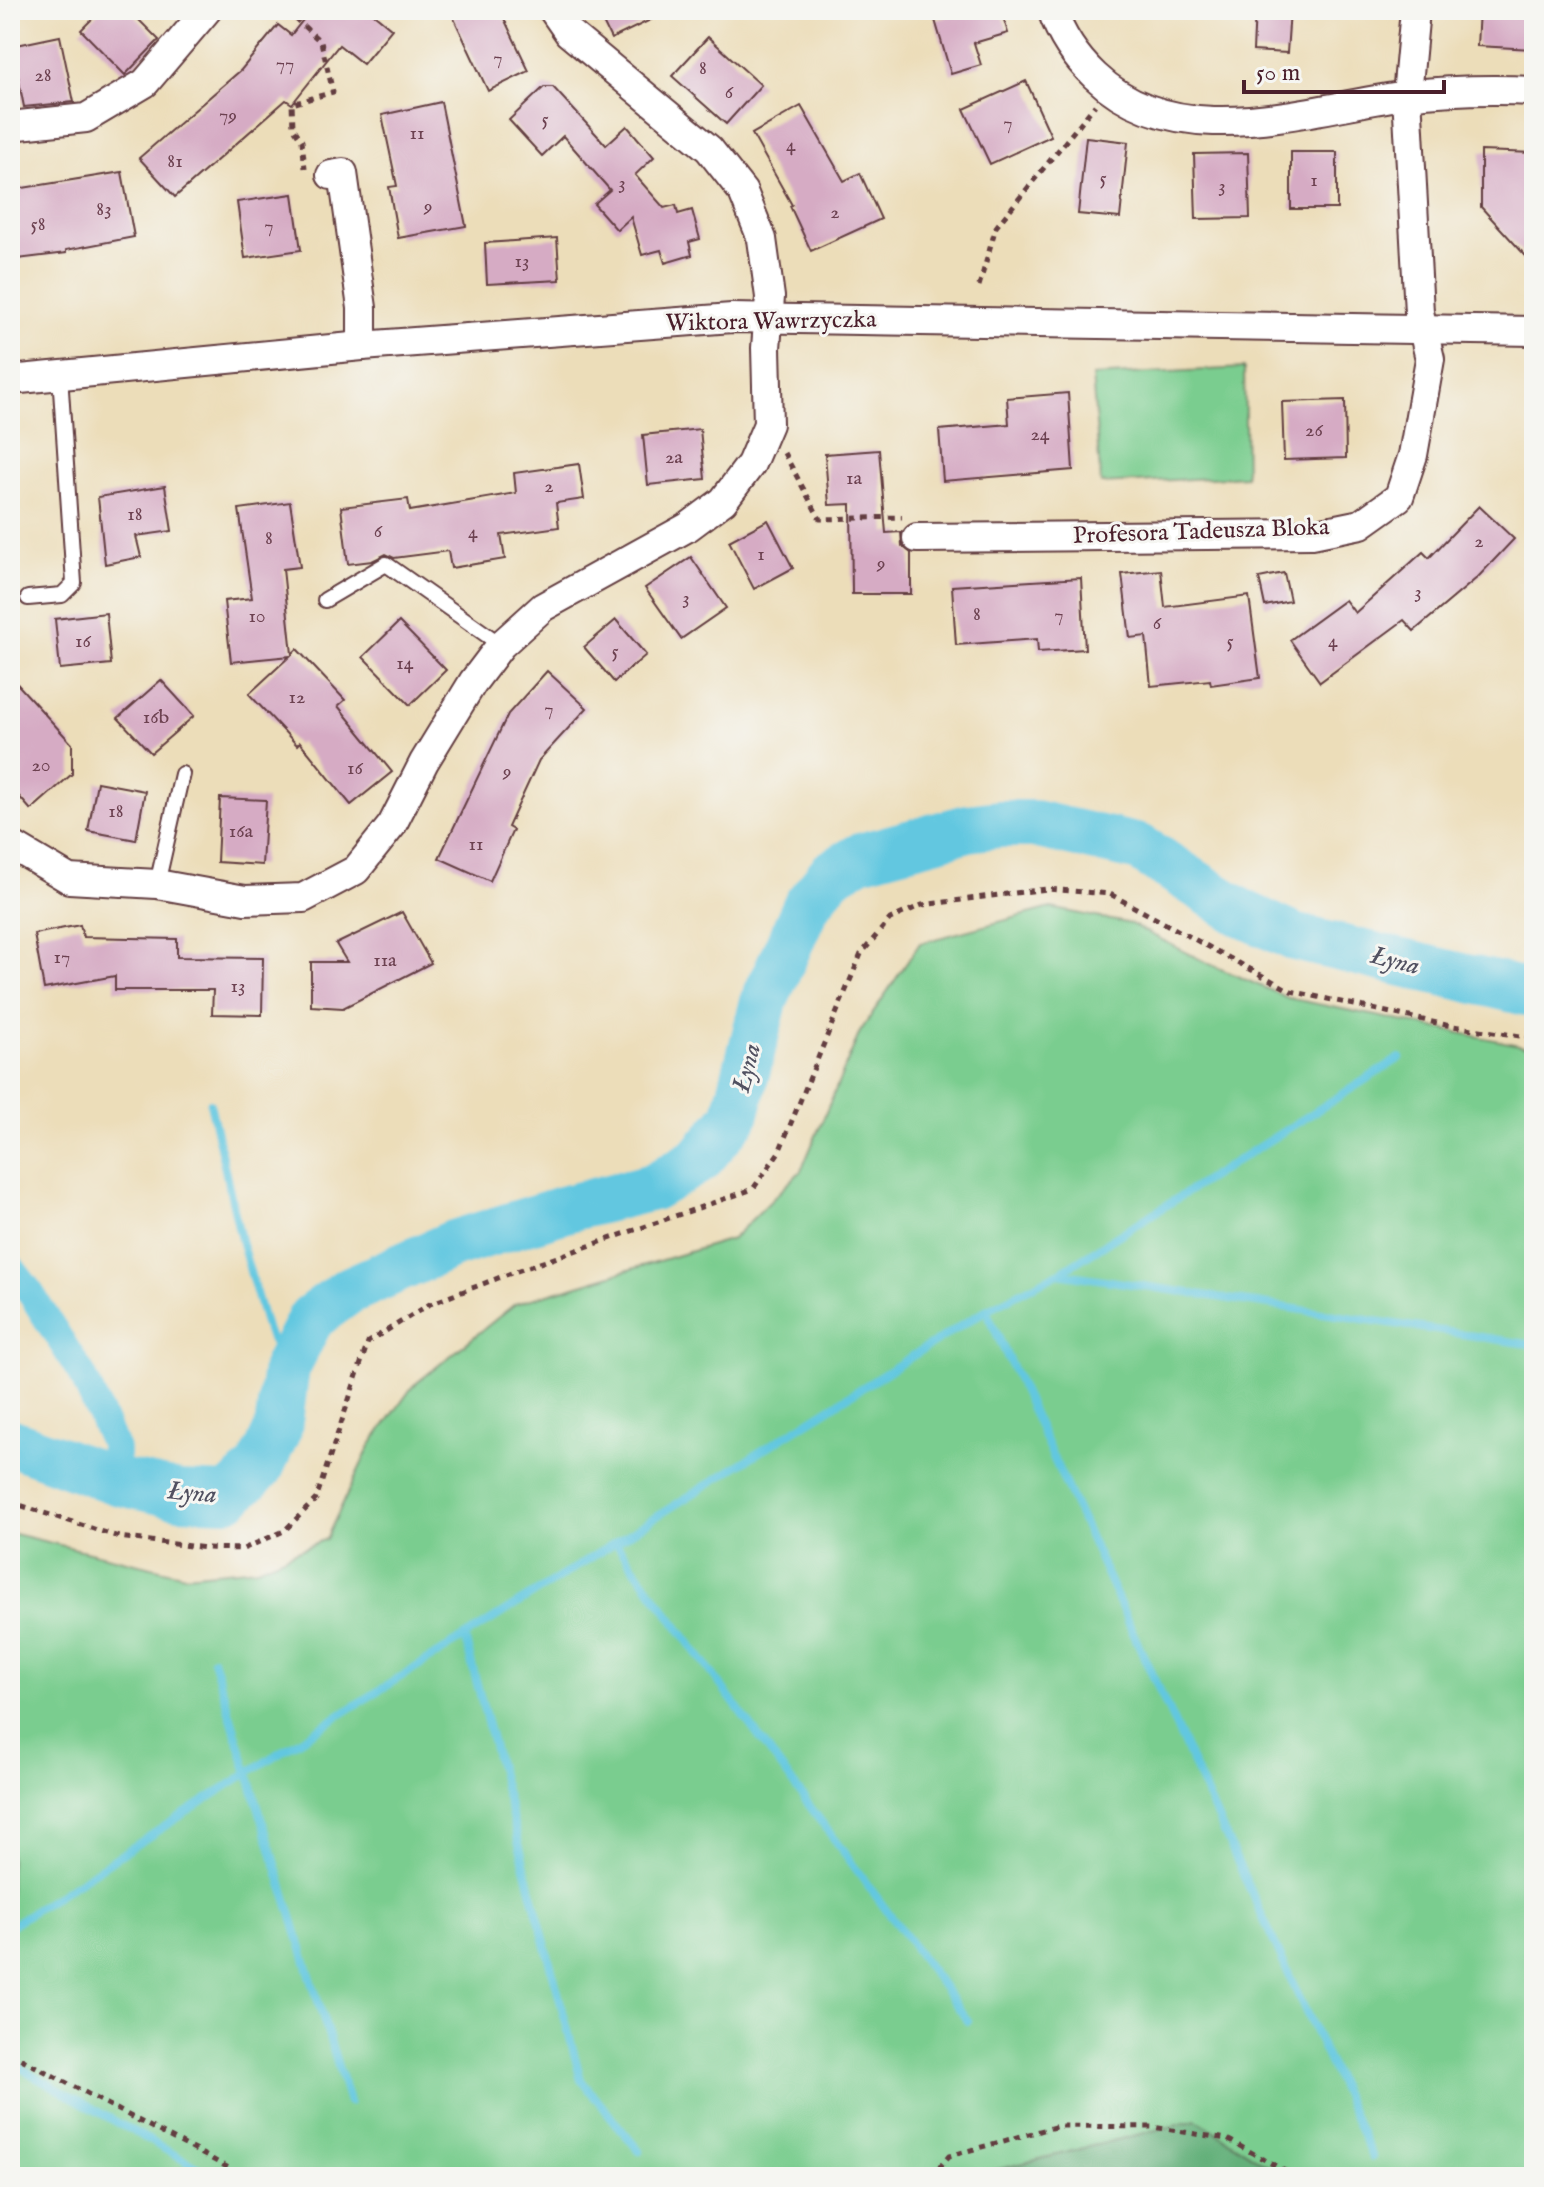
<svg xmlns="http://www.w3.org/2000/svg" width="1544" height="2187" font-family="'IM FELL English',serif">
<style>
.green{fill:#7acd8f;stroke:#62765d;stroke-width:2}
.forest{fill:#63b07a;stroke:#566852;stroke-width:2}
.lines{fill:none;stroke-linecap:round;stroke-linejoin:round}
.stream{stroke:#62c7e0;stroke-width:8}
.canal{stroke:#62c7e0;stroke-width:28}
.river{stroke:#62c7e0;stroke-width:48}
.building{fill:#d6abc4}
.lane-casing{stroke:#623c40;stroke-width:18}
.street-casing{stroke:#623c40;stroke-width:32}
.path{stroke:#623c40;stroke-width:5;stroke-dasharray:6 6;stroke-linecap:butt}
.lane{stroke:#fff;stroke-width:14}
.street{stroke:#fff;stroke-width:28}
.labels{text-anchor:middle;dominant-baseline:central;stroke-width:6;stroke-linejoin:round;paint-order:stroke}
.number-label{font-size:20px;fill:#6d4251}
.street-label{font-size:24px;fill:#4a1f2b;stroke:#f6f6f2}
.water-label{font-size:26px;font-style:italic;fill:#515161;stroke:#f6f6f2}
</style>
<rect width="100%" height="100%" fill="#f6f6f2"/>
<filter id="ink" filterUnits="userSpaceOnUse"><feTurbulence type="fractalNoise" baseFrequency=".0125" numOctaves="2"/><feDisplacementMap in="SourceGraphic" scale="16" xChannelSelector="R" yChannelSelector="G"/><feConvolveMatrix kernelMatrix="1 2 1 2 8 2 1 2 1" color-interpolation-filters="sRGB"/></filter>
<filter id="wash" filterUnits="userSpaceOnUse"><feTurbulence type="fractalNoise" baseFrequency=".006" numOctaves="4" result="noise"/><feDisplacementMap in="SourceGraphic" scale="32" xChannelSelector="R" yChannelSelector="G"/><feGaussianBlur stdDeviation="1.8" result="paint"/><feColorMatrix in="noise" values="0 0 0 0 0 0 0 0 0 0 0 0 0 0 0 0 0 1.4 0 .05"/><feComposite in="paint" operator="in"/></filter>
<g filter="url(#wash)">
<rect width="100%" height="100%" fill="#ecddb9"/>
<g class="green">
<polygon points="1244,368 1246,476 1101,484 1092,376"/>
<polygon points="1051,908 1131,924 1207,963 1288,998 1534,1048 1534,2177 1286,2177 1197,2120 968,2177 10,2177 10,1533 185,1575 257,1568 326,1539 370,1446 413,1386 515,1304 732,1239 801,1171 860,1032 920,943"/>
</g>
<polygon class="forest" points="1197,2120 1286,2177 968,2177"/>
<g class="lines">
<g class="stream">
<polyline points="210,1103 241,1240 267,1331 286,1368"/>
<polyline points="1059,1273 1400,1058"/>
<polyline points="986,1310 1372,2157"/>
<polyline points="616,1543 968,2021"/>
<polyline points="465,1638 581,2080 639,2151"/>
<polyline points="213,1659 349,2102"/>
<polyline points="10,1926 249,1772 986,1310 1058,1273 1534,1345"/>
<polyline points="10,2062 214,2177"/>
</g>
<polyline class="canal" points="10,1266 30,1292 83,1376 116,1450 116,1481"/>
<polyline class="river" points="10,1442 116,1481 179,1495 228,1497 260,1468 278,1429 286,1368 311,1318 348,1291 451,1245 565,1209 653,1187 699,1160 735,1117 764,1001 806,906 831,874 860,857 968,828 999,824 1034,824 1140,848 1240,912 1294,937 1534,994"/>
</g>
<g id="blocks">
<g class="building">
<polygon points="101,10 129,10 159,40 125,75 81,30"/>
<polygon points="311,10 369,10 392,29 363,64 339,45 292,104 286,100 175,197 139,158 241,70 278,25 291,35"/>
<polygon points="450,10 500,10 529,71 488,91"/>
<polygon points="597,10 671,10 611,39"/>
<polygon points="969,10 1001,10 1008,33 974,43 981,65 951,74 935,20"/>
<polygon points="1255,10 1290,10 1287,53 1253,51"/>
<polygon points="1479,10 1534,10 1533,49 1477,46"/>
<polygon points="60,36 74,102 24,107 12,46"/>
<polygon points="708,37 761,85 726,124 672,76"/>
<polygon points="1026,81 1051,136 990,164 964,109"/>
<polygon points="544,87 553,87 606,145 627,126 654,157 635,175 664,208 676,205 678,214 692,210 700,239 689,242 692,255 665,263 661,250 642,255 631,217 617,230 594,204 610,190 563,136 542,156 509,120"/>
<polygon points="441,102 466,226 398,238 389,187 397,186 382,115"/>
<polygon points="801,106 844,181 860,173 881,219 811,251 790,206 792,205 752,134"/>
<polygon points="1086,137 1128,142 1120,218 1078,214"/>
<polygon points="1481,151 1534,153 1534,265 1481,207"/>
<rect x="1291" y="152" width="46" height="57"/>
<polygon points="1248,153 1250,218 1196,219 1194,154"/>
<polygon points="122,172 134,237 66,250 66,253 18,259 10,190"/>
<polygon points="293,194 301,250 245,258 237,202"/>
<polygon points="557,238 560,280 487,284 485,243"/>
<polygon points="1068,393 1073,470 943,481 939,430 1009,424 1007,398"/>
<polygon points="1345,400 1346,458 1284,460 1282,402"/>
<polygon points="700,429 705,479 648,485 643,435"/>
<polygon points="879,450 886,533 901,532 902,546 911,553 911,594 852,594 851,504 829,505 825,454"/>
<polygon points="579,464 584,499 556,503 559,527 501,535 505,559 451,568 448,551 394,558 386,554 372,561 348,564 341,507 408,499 410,511 516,493 514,473"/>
<polygon points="165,486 172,531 136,536 141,557 105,564 98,497"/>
<polygon points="290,502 300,567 283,569 292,654 297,649 345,700 338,706 392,772 351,805 300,742 297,745 249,694 290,656 231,662 224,601 252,598 239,509"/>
<polygon points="1479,506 1514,539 1478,577 1414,631 1404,620 1320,682 1290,640 1345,600 1355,613 1423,552 1429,558"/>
<polygon points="768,520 793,568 754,589 729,541"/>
<polygon points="691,557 726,608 681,639 645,588"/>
<polygon points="1161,570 1165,607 1249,596 1260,678 1211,685 1210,680 1151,686 1146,636 1130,638 1122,574"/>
<polygon points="1284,573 1290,601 1265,606 1259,578"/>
<polygon points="1081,578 1085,649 1038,652 1037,639 956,645 952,586"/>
<polygon points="106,613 111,664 60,669 55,619"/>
<polygon points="616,620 646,655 614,682 584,647"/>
<polygon points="399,622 446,670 410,705 363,657"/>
<polygon points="547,671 587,708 539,760 508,827 513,830 490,881 439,858 508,714"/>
<polygon points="10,676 72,744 72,774 31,810 10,786"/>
<polygon points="161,680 194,716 151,753 118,718"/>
<polygon points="97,782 145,791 136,840 88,831"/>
<polygon points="220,798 266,800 262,865 217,862"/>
<polygon points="402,912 431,963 343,1008 311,1006 311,962 347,962 336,944"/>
<polygon points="80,925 83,937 177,939 177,957 263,958 262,1015 212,1014 213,990 115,990 115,976 44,989 34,934"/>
</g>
</g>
</g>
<g filter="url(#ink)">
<use href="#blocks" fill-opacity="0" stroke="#623c40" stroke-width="2"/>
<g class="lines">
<defs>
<g id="lane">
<polyline points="28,598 62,595 74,583 60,375"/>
<polyline points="325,600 386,564 501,645"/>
<polyline points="157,884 182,774"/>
</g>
<g id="street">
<path d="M1052,10C1061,36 1075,57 1095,76C1178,155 1306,109 1406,95C1449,90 1491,89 1534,91"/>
<polyline points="10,126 86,118 145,83 207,10"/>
<polyline points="331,175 343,173 362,308 362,346"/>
<polyline points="10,380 362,346 732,318 1534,331"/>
<polyline points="917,538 1312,534 1361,524 1399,497 1413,455 1430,359 1419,312 1407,95 1415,10"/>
<polyline points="10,844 69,879 157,884 245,900 303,898 356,870 392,825 424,762 473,682 501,645 543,607 688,527 723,501 751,464 768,424 766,348 770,297 762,239 743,192 709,149 569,33 553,10"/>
</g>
</defs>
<use href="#lane" class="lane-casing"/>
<use href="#street" class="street-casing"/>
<g class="path">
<polyline points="286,10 321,42 333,92 292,104 293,127 302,141 305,168"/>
<polyline points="979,286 996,227 1095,105"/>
<polyline points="784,453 820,519 902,517"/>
<polyline points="10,1502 119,1537 205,1548 243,1549 284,1531 316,1499 368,1342 430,1304 514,1272 753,1189 779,1152 861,954 890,919 922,905 1046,889 1110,894 1291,991 1446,1025 1534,1038"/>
<polyline points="10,2053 246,2177"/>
<polyline points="931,2177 949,2156 1058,2126 1153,2127 1227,2139 1296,2177"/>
</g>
<use href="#lane" class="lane"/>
<use href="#street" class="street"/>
</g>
</g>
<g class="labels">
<g class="number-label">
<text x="498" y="58">7</text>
<text x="285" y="64">77</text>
<text x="703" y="68">8</text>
<text x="43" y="75">28</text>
<text x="729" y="92">6</text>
<text x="228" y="115">79</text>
<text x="545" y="119">5</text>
<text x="1008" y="123">7</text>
<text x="417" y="133">11</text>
<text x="791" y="145">4</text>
<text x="175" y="161">81</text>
<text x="1103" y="178">5</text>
<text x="1314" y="180">1</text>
<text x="622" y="183">3</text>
<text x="1222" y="186">3</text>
<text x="428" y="206">9</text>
<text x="104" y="209">83</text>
<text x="835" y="212">2</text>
<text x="38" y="224">58</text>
<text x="269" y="226">7</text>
<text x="522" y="261">13</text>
<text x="1314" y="430">26</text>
<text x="1040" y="434">24</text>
<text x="674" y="457">2a</text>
<text x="854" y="478">1a</text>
<text x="549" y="486">2</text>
<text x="135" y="514">18</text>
<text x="378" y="531">6</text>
<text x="473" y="532">4</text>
<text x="269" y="538">8</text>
<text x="1479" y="541">2</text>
<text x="761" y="554">1</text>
<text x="881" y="563">9</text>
<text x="1418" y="592">3</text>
<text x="686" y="598">3</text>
<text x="977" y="614">8</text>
<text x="1059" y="615">7</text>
<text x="257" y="616">10</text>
<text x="1157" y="623">6</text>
<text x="83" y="641">16</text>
<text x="1230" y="641">5</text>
<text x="1333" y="641">4</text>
<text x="615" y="651">5</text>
<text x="405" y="663">14</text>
<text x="297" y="697">12</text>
<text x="549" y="709">7</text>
<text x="156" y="717">16b</text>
<text x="41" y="765">20</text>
<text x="355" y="768">16</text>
<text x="507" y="771">9</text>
<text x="116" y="811">18</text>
<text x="241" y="831">16a</text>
<text x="476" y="844">11</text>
<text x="62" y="957">17</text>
<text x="385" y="960">11a</text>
<text x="238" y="986">13</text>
</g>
<g class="street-label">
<text transform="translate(771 322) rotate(-1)">Wiktora Wawrzyczka</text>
<text transform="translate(1201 532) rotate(-2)">Profesora Tadeusza Bloka</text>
</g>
<g class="water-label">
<text transform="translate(1395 961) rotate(14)">Łyna</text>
<text transform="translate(747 1068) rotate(-76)">Łyna</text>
<text transform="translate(192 1493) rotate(5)">Łyna</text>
</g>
</g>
<rect width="1544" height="2187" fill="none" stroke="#f6f6f2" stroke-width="40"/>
<path d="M1244 80v12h200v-12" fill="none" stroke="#4a1f2b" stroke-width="4"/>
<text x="1256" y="80" font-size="24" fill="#4a1f2b" stroke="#f6f6f2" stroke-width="6" paint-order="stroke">50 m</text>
</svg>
